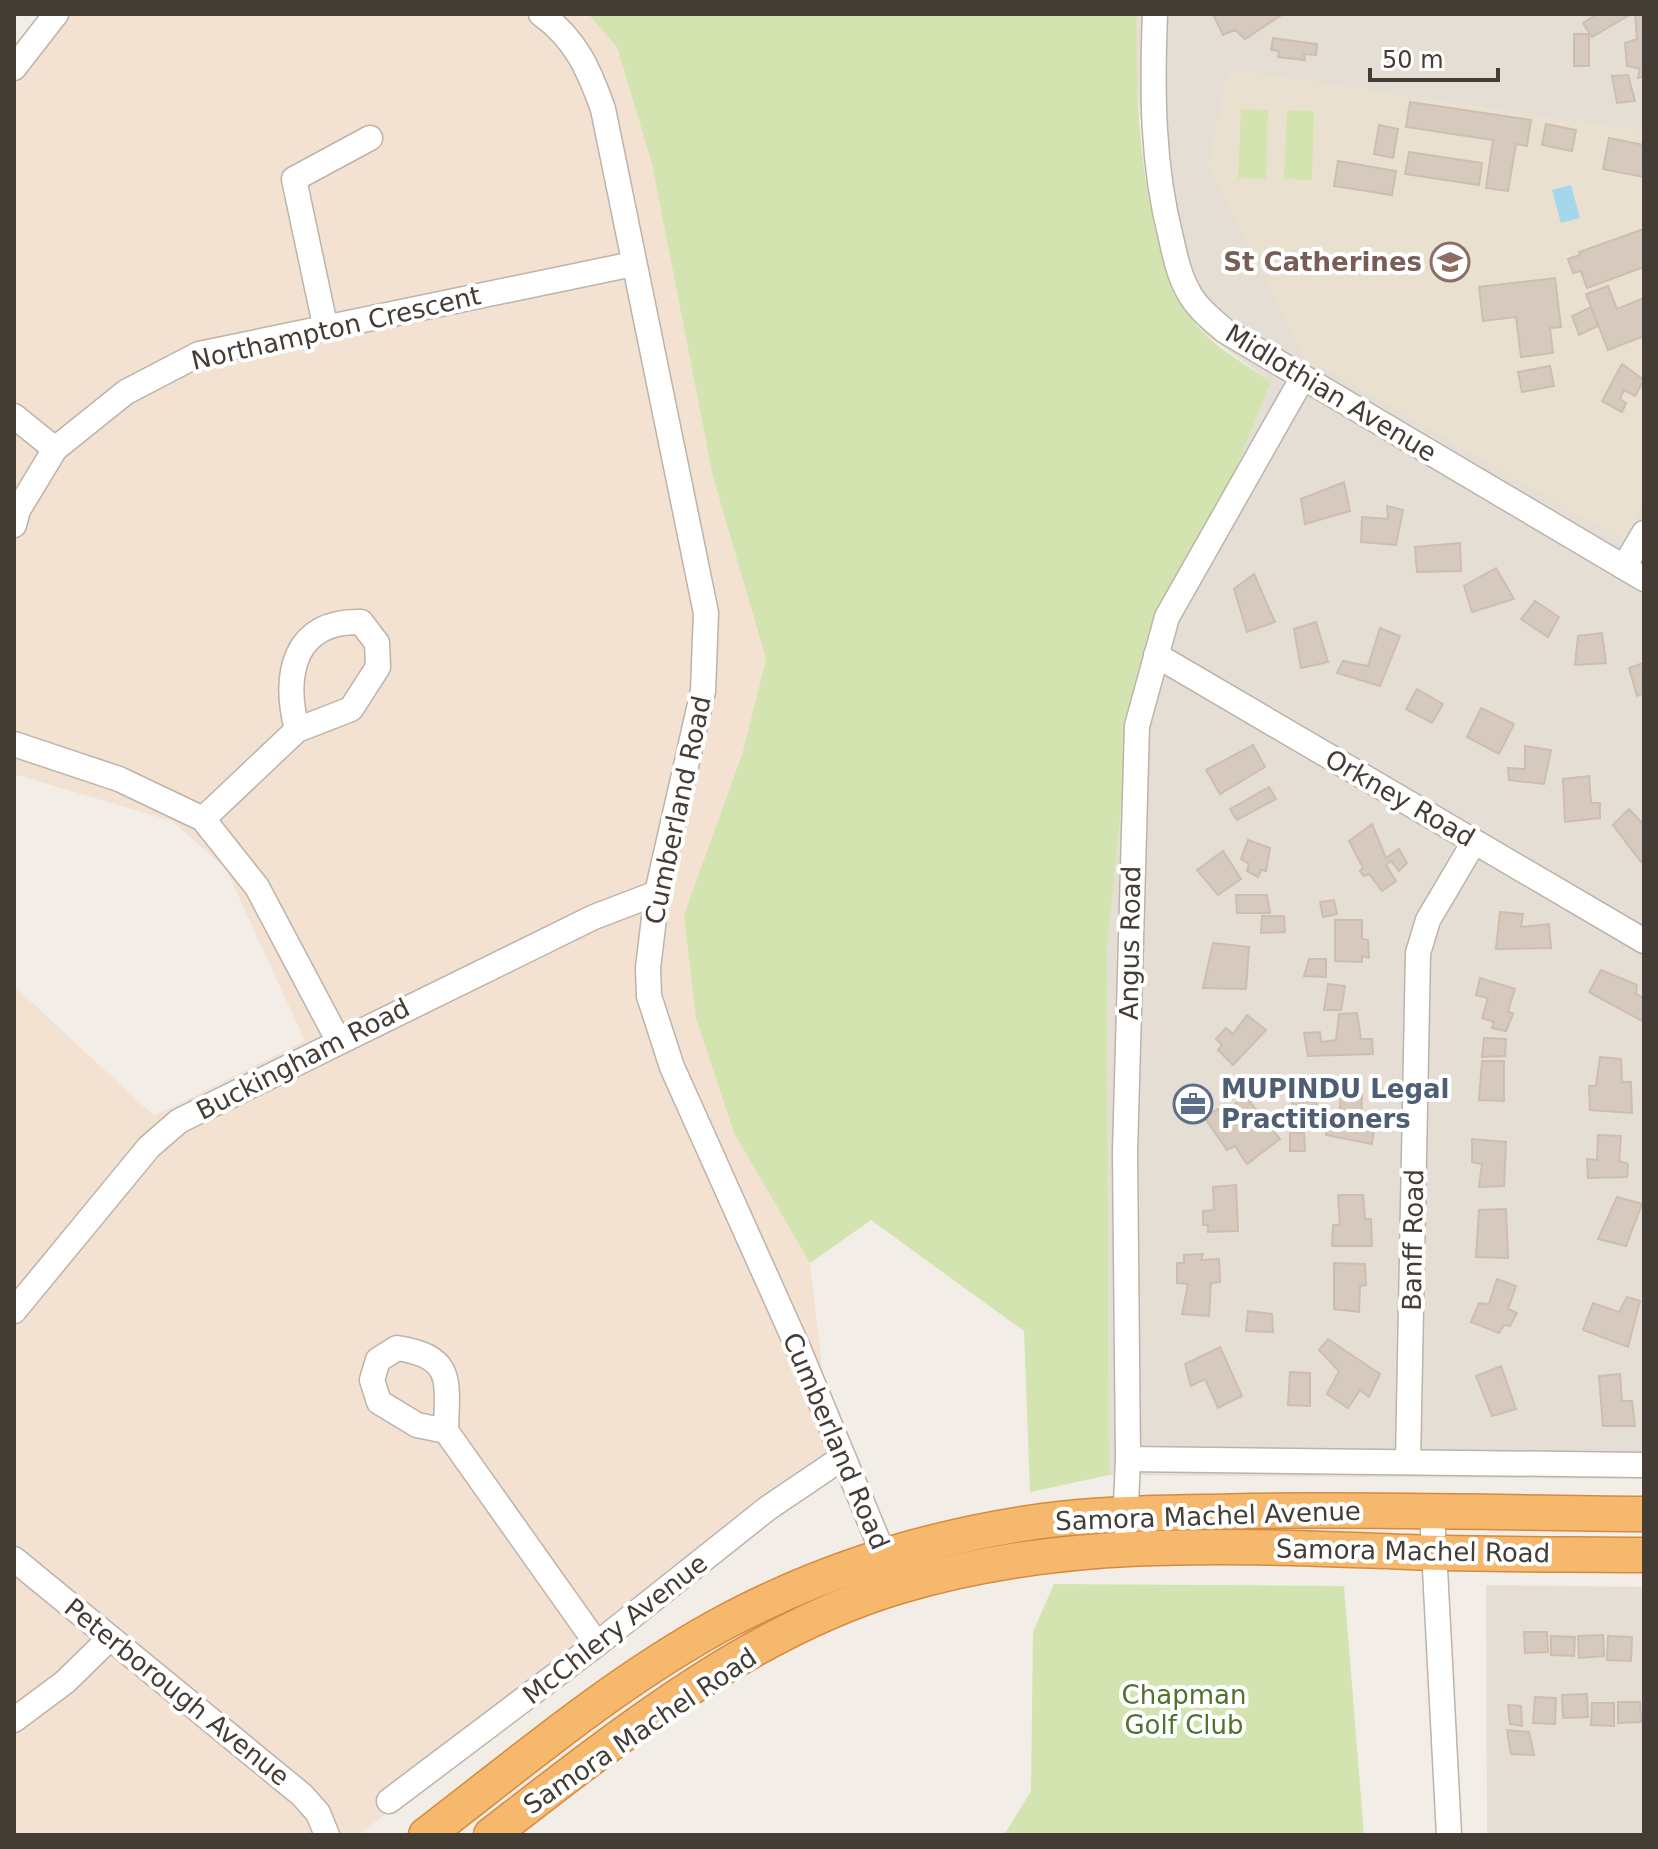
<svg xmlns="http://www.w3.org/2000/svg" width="1658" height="1849" font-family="'DejaVu Sans',sans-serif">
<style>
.residential{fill:#e5ded4}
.commercial{fill:#f3e1d1}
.education{fill:#eae0d0}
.green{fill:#d3e4b0}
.water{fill:#a4d7ec}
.building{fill:#d6cabf;stroke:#cdbeaf;stroke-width:2}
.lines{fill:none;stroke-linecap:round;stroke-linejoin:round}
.minor-casing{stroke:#bdb3a9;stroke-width:27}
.highway-casing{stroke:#d58b3d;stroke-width:37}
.minor{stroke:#fff;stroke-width:24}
.highway{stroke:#f6b86c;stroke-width:34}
.labels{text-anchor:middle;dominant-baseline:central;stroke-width:8;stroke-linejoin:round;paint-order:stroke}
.education-label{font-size:26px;font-weight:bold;fill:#785e54;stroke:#fff;text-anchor:end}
.street-label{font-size:26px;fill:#443d35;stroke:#fff}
.service-label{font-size:26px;font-weight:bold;fill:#4e5e75;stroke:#fff;text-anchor:start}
.park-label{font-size:26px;fill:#4f722c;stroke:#fff}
</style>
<rect width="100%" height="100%" fill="#f2ede6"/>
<g class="residential">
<polygon points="1137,14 1644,14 1644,1479 1109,1475 1107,949 1129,733 1164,615 1234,474 1271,382 1203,332 1171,285 1149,197 1135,67"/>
<polygon points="1486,1585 1644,1587 1644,1835 1487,1835"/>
</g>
<polygon class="commercial" points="66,14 588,14 617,47 652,164 713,477 766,659 742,755 734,1132 810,1263 834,1472 358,1835 14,1835 14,986 154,1116 305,1041 226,869 172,821 14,774 14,81"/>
<polygon class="education" points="1228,69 1644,131 1644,500 1624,541 1303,356 1208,168"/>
<g class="green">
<path d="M588,14H1137C1134,101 1142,264 1202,331C1220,351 1249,366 1271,382L1234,474L1164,615L1129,733L1107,949L1109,1475L1030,1492L1024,1331L871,1220L810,1263L734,1133L696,1018L684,915L742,755L766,659L713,477L652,164L617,47Z"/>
<polygon points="1241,109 1268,110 1266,179 1238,178"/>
<polygon points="1287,110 1314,111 1312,180 1284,179"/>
<polygon points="1054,1584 1344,1586 1364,1835 1004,1835 1031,1791 1033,1632"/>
</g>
<polygon class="water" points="1571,185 1580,218 1561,223 1552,190"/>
<g class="building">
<polygon points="1217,14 1283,14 1245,39 1235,30 1223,35 1214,16"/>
<polygon points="1597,14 1631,14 1592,37 1583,23"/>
<polygon points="1635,14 1644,14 1644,77 1638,78 1640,69 1627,66 1625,43 1637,39"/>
<rect x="1574" y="34" width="15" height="32"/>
<polygon points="1273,38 1317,44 1316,55 1304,54 1305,60 1278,57 1279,51 1271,50"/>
<polygon points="1628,75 1635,101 1617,103 1612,76"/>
<polygon points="1410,102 1531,120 1527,146 1516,144 1508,191 1486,188 1493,140 1406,127"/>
<polygon points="1546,124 1576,130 1572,151 1542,145"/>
<polygon points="1379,125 1398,129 1393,158 1374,154"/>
<polygon points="1609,138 1644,145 1644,177 1603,169"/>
<polygon points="1409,152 1482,163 1479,185 1405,174"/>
<polygon points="1338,161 1396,171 1392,195 1334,186"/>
<polygon points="1644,229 1644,267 1587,288 1581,271 1573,273 1568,259 1580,255 1579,252"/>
<polygon points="1555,278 1561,327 1550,328 1553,353 1521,357 1516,317 1483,321 1479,287"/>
<polygon points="1608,286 1617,309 1644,298 1644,336 1608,350 1586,294"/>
<polygon points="1591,307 1598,326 1579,335 1572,316"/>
<polygon points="1622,364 1644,380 1635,396 1624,390 1620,399 1626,403 1622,412 1602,401"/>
<polygon points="1550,366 1554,386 1522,392 1518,372"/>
<polygon points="1344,482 1350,511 1305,524 1301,499"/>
<polygon points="1387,506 1403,510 1396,545 1361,542 1362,517 1388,519"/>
<polygon points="1460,543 1461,571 1417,572 1415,547"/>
<polygon points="1496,568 1514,599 1472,612 1464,586"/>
<polygon points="1254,574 1275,622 1247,632 1234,589"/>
<polygon points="1535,601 1559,617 1548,637 1521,619"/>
<polygon points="1316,622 1328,662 1301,668 1294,629"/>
<polygon points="1380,628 1400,636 1380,686 1337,673 1343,661 1368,666"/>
<polygon points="1602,633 1606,663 1575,665 1578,636"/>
<polygon points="1644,663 1644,693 1637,696 1629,668"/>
<polygon points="1417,689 1443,704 1432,723 1406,709"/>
<polygon points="1481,708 1514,724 1499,754 1467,737"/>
<polygon points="1253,745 1265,767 1220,794 1206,770"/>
<polygon points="1525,746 1551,750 1544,784 1509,780 1508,768 1525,769"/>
<polygon points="1589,776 1591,803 1600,803 1600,818 1565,822 1563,779"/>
<polygon points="1269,787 1276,799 1237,820 1230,809"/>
<polygon points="1629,809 1644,825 1644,859 1641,862 1613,825"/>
<polygon points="1372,824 1386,858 1399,849 1407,863 1399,871 1391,861 1386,865 1396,881 1382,891 1369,874 1364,876 1360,871 1363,868 1349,841"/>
<polygon points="1248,840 1270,848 1266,871 1261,870 1258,877 1247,871 1249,864 1241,859"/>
<polygon points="1223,851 1241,879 1218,895 1197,870"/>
<polygon points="1236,895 1267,895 1270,913 1237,913"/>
<polygon points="1334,900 1337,914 1323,917 1320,902"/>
<polygon points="1500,912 1523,914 1521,927 1549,924 1551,948 1496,949"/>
<polygon points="1262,916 1284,916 1285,932 1261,933"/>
<polygon points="1335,920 1362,920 1362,939 1368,940 1369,958 1362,956 1362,962 1335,961"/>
<polygon points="1213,943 1249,947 1246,989 1203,988"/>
<polygon points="1309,959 1326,959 1326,977 1304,976"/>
<polygon points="1601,970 1637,985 1636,994 1644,998 1642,1021 1589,992"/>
<polygon points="1480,978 1515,989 1508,1011 1513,1014 1506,1031 1492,1028 1494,1022 1482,1018 1488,998 1476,995"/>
<polygon points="1328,984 1345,986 1341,1010 1324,1010"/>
<polygon points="1357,1013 1361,1039 1372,1039 1373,1054 1308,1056 1304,1033 1320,1032 1321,1042 1336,1040 1339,1014"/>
<polygon points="1247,1015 1266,1030 1233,1065 1218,1050 1222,1045 1216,1039 1226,1028 1233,1034"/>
<polygon points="1484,1038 1506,1039 1505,1056 1482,1057"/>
<polygon points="1600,1057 1621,1059 1622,1082 1631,1082 1632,1113 1590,1110 1589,1086 1596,1086"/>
<polygon points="1482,1061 1504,1061 1504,1101 1479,1100"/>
<polygon points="1293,1082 1300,1082 1301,1092 1316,1090 1317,1113 1292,1113"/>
<polygon points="1341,1093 1362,1095 1361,1119 1375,1123 1372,1144 1326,1135 1328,1119 1339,1119"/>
<polygon points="1245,1096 1280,1139 1247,1164 1235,1146 1227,1150 1204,1117 1218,1109 1224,1113"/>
<polygon points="1290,1133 1304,1133 1305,1151 1290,1151"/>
<polygon points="1598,1135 1621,1136 1619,1161 1628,1164 1627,1177 1588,1178 1587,1159 1597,1160"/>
<polygon points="1472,1139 1506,1142 1504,1186 1479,1187 1482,1164 1472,1162"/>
<polygon points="1236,1185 1238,1231 1208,1232 1208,1225 1203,1225 1203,1211 1214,1210 1213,1187"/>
<polygon points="1338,1195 1363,1195 1365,1219 1371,1219 1372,1246 1332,1246 1333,1225 1340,1225"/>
<polygon points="1617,1197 1642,1204 1626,1246 1598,1239"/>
<polygon points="1506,1209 1508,1258 1476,1257 1479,1210"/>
<polygon points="1203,1254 1201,1260 1219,1259 1220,1282 1211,1283 1209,1316 1182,1314 1188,1284 1177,1283 1177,1263 1184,1263 1184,1255"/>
<polygon points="1334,1263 1365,1264 1366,1285 1360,1286 1359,1312 1334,1309"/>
<polygon points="1497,1279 1516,1286 1508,1309 1517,1313 1510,1326 1504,1325 1499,1333 1471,1322 1479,1303 1489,1304"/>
<polygon points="1627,1297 1640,1301 1628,1347 1583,1330 1593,1303 1619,1312"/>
<polygon points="1248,1311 1272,1314 1273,1332 1246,1331"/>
<polygon points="1328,1339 1380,1374 1369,1397 1360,1390 1348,1408 1327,1394 1339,1371 1319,1350"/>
<polygon points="1220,1347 1242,1396 1218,1408 1205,1379 1191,1386 1185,1364"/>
<polygon points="1501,1366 1516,1409 1492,1416 1476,1376"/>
<polygon points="1290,1372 1310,1373 1310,1406 1288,1405"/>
<polygon points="1620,1374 1622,1401 1632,1401 1635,1426 1603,1426 1599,1376"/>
<polygon points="1524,1632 1547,1632 1548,1652 1525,1653"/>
<polygon points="1603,1635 1604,1656 1579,1658 1578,1636"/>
<polygon points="1551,1636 1575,1637 1574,1656 1551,1655"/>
<polygon points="1608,1636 1632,1637 1631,1661 1607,1660"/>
<polygon points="1587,1694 1588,1717 1563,1718 1562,1695"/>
<polygon points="1535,1697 1556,1698 1555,1724 1533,1723"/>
<polygon points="1618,1702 1640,1702 1641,1722 1618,1723"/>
<polygon points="1592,1703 1614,1703 1614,1726 1591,1725"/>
<polygon points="1508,1705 1521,1706 1522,1726 1510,1724"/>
<polygon points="1507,1730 1529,1732 1534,1755 1511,1754"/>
</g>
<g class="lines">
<defs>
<g id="minor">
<path d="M541,14C576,39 589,70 603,109L706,613L703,691L657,893L648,968L649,996L672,1067L799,1350L890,1570"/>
<path d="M1155,14C1152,90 1152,164 1171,238C1175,256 1179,275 1188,291C1196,307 1211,319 1225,331L1644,579"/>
<polyline points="14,68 56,14"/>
<polyline points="325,325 294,179 370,138"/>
<polyline points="14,416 55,449"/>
<polyline points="14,525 18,510 55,449 126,392 199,354 633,264"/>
<polyline points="1624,567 1644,533"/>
<polyline points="1156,655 1644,941"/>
<polyline points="14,744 119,779 203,819 257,887 338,1040"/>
<path d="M203,819L297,730L351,709L378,667L377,643L361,622C293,620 283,675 297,730"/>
<polyline points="14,1311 149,1147 179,1121 594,917 657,893"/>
<path d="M446,1431C447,1381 455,1357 397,1348L378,1360L372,1380L379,1402L417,1425L446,1431L597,1644"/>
<polyline points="1128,1459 1644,1465"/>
<polyline points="1408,1461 1418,953 1428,920 1474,842"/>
<polyline points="1432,1512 1449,1835"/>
<polyline points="1125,1527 1128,1459 1125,1152 1137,726 1167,617 1303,377"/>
<polyline points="14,1559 302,1795 318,1813 327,1835"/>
<polyline points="14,1720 65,1682 110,1638"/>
<polyline points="389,1801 597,1644 768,1508 842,1458"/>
</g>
<g id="highway">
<path d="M426,1835C524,1760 621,1677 731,1619C827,1569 934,1536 1042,1521C1111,1512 1181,1513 1251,1511C1382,1509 1513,1513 1644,1514"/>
<path d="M491,1835C614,1740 748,1631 900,1586C1066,1536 1239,1546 1409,1552C1487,1555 1566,1554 1644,1555"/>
</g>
</defs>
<use href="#minor" class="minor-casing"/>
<use href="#highway" class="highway-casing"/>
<use href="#minor" class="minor"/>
<use href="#highway" class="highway"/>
</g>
<defs>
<symbol id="school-ring" viewBox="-11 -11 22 22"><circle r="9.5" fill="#fff" stroke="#8d6e63" stroke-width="1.5"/><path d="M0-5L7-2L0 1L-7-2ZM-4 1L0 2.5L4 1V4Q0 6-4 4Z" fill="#8d6e63"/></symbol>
<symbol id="office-ring" viewBox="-11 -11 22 22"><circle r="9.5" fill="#fff" stroke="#5c6f8a" stroke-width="1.5"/><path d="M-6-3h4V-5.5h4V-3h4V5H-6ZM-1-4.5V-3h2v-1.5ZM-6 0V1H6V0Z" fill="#5c6f8a"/></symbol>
</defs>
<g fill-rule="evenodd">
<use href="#school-ring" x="1428" y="240" width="44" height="44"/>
<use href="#office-ring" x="1171" y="1082" width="44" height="44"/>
</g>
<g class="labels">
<g class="education-label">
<text x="1422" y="262">St Catherines</text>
</g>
<g class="street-label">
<text transform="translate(336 328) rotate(-13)">Northampton Crescent</text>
<text transform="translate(1331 393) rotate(31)">Midlothian Avenue</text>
<text transform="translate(1400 798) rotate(30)">Orkney Road</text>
<text transform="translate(678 810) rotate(-78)">Cumberland Road</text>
<text transform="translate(1130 943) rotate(-89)">Angus Road</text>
<text transform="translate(303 1059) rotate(-27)">Buckingham Road</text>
<text transform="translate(1413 1240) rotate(-89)">Banff Road</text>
<text transform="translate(836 1441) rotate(67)">Cumberland Road</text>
<text transform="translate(1208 1516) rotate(-2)">Samora Machel Avenue</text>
<text transform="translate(1413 1551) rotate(1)">Samora Machel Road</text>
<text transform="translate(615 1629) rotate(-38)">McChlery Avenue</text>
<text transform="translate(177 1692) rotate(39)">Peterborough Avenue</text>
<text transform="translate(640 1731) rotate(-34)">Samora Machel Road</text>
</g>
<g class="service-label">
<text x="1221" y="1089">MUPINDU Legal<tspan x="1221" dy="30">Practitioners</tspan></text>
</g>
<g class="park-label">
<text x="1184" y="1695">Chapman<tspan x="1184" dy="30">Golf Club</tspan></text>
</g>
</g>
<rect width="1658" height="1849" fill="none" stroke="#443d35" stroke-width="32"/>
<path d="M1370 68v12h128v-12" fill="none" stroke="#443d35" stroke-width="4"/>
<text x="1382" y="68" font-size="24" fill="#443d35" stroke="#ffffff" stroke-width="6" paint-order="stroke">50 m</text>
</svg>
